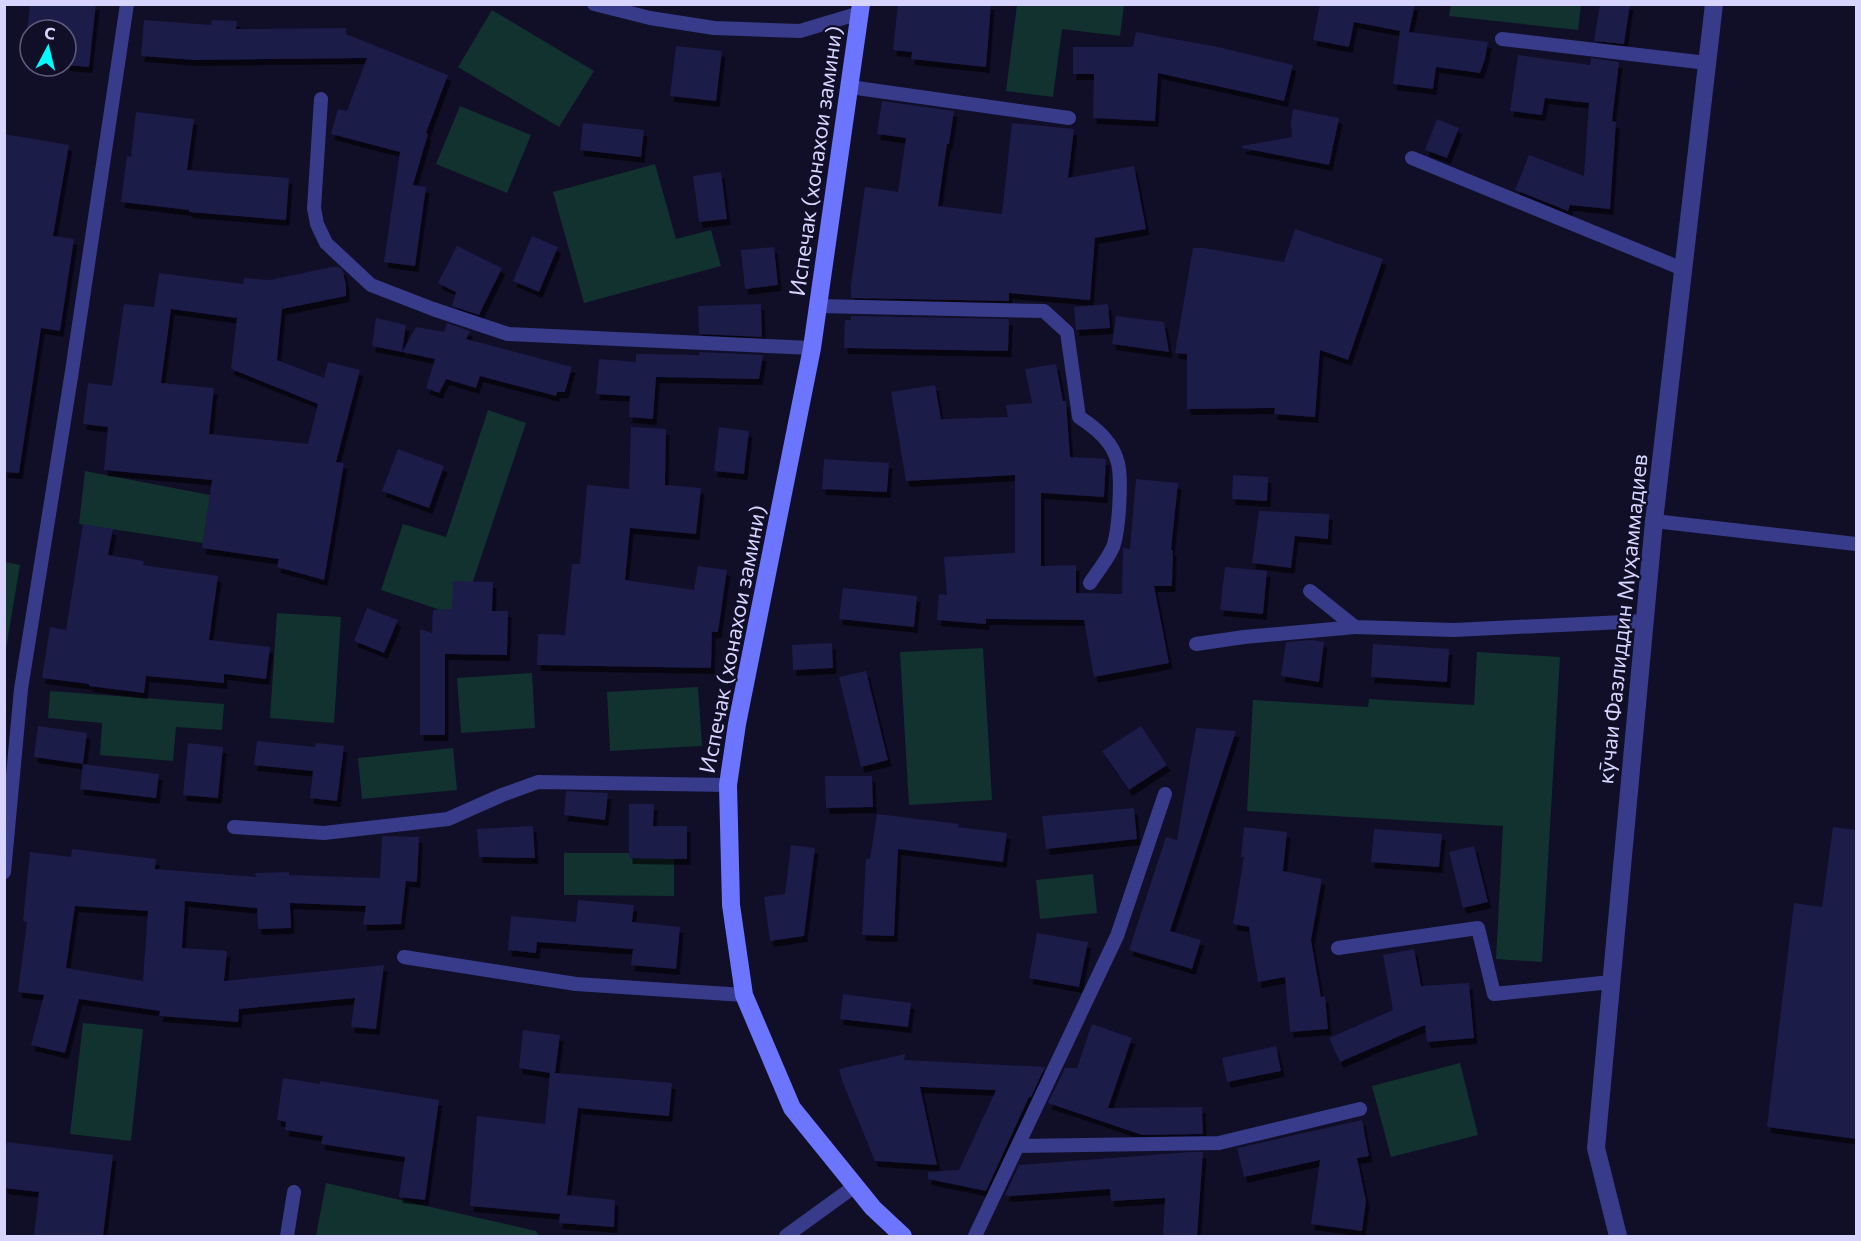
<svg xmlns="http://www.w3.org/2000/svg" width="1861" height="1241" font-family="Commissioner,sans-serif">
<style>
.green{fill:#11322e}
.building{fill:#1f1a4a;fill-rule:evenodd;filter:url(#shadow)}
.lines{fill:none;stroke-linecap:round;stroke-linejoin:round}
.lane{stroke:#373b89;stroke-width:14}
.street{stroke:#373b89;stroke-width:18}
.secondary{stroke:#6c75ff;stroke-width:18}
.labels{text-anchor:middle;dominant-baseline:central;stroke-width:4.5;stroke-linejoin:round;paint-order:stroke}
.street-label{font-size:22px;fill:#d7d5ff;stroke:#110e28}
</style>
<defs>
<filter id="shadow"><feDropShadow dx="3.5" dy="6" stdDeviation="0" flood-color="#0009"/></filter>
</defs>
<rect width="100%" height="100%" fill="#110e28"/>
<g class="green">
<polygon points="1017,5 1124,5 1120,36 1062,29 1053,97 1006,91"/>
<polygon points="1451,5 1451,4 1581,5 1578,30 1449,16"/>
<polygon points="492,10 594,71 559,127 458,67"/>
<polygon points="460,106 531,135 507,193 436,164"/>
<polygon points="655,164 676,239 711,230 721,266 584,303 553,192"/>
<polygon points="488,410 526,423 461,617 381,590 403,524 446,537"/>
<polygon points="85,471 210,495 203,543 79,524"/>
<polygon points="5,562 20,565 5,655 4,562"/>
<polygon points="277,613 341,617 334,723 270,718"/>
<polygon points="983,648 992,800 909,805 900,652"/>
<polygon points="1477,652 1560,657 1542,962 1496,959 1503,826 1247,811 1253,700 1368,707 1369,699 1474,705"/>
<polygon points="532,673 535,728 461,733 457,678"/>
<polygon points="698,687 702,746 610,751 607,692"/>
<polygon points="50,691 224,704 222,730 176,727 173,761 100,755 102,723 48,718"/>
<polygon points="453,748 457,790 362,799 358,758"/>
<polygon points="564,853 674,853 674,896 564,895"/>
<polygon points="1093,874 1097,913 1040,919 1036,880"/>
<polygon points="83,1023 143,1029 131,1141 70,1134"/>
<polygon points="1460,1063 1478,1135 1391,1157 1372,1086"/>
<polygon points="326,1183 536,1231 539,1236 316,1236"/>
</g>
<g class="building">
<polygon points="30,4 96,4 89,67 66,65 66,30 30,30 30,61 24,60"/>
<polygon points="898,4 991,4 986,67 911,59 912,52 893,50"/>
<polygon points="1320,4 1415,4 1409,32 1488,42 1485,59 1480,73 1436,67 1433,89 1393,84 1400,31 1354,22 1349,47 1313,40"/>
<polygon points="1600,4 1630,4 1624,44 1594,41"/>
<polygon points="144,20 211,25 212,20 237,21 236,29 346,28 346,34 448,75 426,133 428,134 413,185 426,187 415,266 384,262 400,152 331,134 338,109 347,111 367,58 195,60 141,56"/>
<polygon points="1136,32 1218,47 1293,65 1284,101 1158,73 1155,121 1093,118 1094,74 1073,74 1073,47 1133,47"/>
<polygon points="676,46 722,51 716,101 670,96"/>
<polygon points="1518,55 1590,65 1591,58 1619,62 1612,121 1616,122 1610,209 1570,205 1568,211 1515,190 1529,155 1584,176 1589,103 1545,98 1542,115 1510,111"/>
<polygon points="882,101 954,111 949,144 947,144 938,206 1002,214 1012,123 1074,129 1068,178 1134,166 1146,229 1095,238 1090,300 1009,293 1009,301 851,298 851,284 865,187 898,192 906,138 877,134"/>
<polygon points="1293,109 1339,118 1329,165 1242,148 1242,146 1292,137 1291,122"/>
<polygon points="136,112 194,119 187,170 289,178 286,220 189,212 189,210 121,202 127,156 131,157"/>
<polygon points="1437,119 1459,128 1447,158 1425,150"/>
<polygon points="583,123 644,130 641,157 580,150"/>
<polygon points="4,134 69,145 53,236 74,239 60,331 41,328 19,473 4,472"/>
<polygon points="721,172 727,219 699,222 693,176"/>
<polygon points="1295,229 1383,259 1348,360 1320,350 1315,417 1274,414 1275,408 1187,409 1187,354 1175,353 1193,248 1204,248 1284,262"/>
<polygon points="532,236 558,247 539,292 513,281"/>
<polygon points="457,246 502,268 479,315 452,306 456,292 438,283"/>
<polygon points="774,247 778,285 745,289 741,250"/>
<path d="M332,267H339L343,271L346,285V296L282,309L277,360L324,378L328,362L360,370L336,462L344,463L324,580L277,567L279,559L202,548L212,480L104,470L108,427L83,424L88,383L112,386L124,304L154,307L159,273L243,284L244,278L270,280ZM171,309L237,318L231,369L318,404L308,444L209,434L214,388L161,383Z"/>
<polygon points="761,304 762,337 699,334 698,306"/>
<polygon points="1108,304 1110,328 1076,330 1074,307"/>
<polygon points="851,316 1009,319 1008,351 844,348 845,320 851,320"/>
<polygon points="1116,316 1164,322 1169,352 1112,344"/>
<polygon points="376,318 406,325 402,352 372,346"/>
<polygon points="447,323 470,331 466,339 572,367 565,392 557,392 556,396 480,376 476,388 446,379 439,393 426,388 435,359 402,352 416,327 444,332"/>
<polygon points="699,352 763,355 759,379 656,377 653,419 629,417 630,396 596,394 599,359 636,362 636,354 700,355"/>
<polygon points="1056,364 1063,401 1066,401 1070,457 1106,459 1104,497 1041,493 1041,566 1076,565 1076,593 1122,594 1123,548 1130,549 1136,479 1178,483 1171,550 1173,550 1172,586 1154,586 1169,663 1094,677 1084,620 986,619 986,624 937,620 939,594 947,595 944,557 1015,553 1015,475 906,481 891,392 935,385 941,419 1008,417 1006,405 1032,403 1025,369"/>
<polygon points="631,427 666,429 665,485 701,488 696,534 630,528 625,580 694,590 698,566 727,570 718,632 712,632 711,668 537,665 538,634 565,635 572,564 580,564 587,485 629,489"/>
<polygon points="719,427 749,431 744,474 714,471"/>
<polygon points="398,449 444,466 429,508 382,491"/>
<polygon points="824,459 889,463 887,492 822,489"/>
<polygon points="1233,475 1268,477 1267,501 1232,499"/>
<polygon points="1259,511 1329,514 1328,539 1295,536 1291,568 1252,563"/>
<polygon points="83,524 113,529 108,555 144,561 143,565 218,576 209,640 270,647 266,679 224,674 224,683 146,676 144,693 89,686 89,684 42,678 50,627 66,630"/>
<polygon points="1225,567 1267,571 1263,614 1220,610"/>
<polygon points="453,581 493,582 492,611 508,611 507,655 445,654 445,735 420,735 420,629 432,633 433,610 452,609"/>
<polygon points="843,588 917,596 914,627 839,619"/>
<polygon points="367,608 398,620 384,653 354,641"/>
<polygon points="1311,640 1324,642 1319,682 1281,676 1286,642"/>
<polygon points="832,643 833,668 793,670 792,645"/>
<polygon points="1373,644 1449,649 1447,682 1371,677"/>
<polygon points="866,671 888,760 861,767 839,677"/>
<polygon points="38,726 87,733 83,764 34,757"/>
<polygon points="1141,726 1167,765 1129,790 1102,751"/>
<polygon points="1196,728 1236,731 1170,931 1201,940 1192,969 1129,950 1166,837 1177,840"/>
<polygon points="257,741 315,747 316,743 344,746 337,801 310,798 313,771 254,765"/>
<polygon points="188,743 223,747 218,798 183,795"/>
<polygon points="83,764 159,774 156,798 80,789"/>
<polygon points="825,776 872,776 873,807 826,808"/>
<polygon points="566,791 608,793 605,820 564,815"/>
<polygon points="629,804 654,804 653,826 687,826 687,859 629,858"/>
<polygon points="1134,808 1137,839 1046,849 1042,816"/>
<polygon points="877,814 959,824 958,827 1007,833 1003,862 898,849 894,936 862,935 866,859 870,859"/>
<polygon points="533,826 535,858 479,857 477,829"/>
<polygon points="1244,827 1287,832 1283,871 1322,879 1311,940 1321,997 1325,996 1328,1029 1290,1032 1285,977 1258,982 1249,927 1233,924 1244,857 1241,857"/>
<polygon points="1833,827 1857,830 1857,1139 1767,1127 1794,903 1822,907"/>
<polygon points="1374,829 1442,834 1439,867 1371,862"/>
<path d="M382,836L419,837L417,882L406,881L401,924L363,925L366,906L290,903L291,928L258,929L257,908L185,901L182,948L227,951L224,981L384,965L376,1029L351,1027L355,998L239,1009L238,1022L159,1016L160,1011L79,999L65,1053L31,1045L44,995L18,992L27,922L23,921L30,852L71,857L72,849L156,859L155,869L256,877L255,873L289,872V875L380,878ZM75,906L148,911L143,981L66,968Z"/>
<polygon points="791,845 815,848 804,936 770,941 764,897 785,894"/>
<polygon points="1474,846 1488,902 1463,908 1449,852"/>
<polygon points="578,900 634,905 632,922 680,927 676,969 631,965 633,949 537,942 536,953 508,950 511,916 576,922"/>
<polygon points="1037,933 1088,942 1079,987 1029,978"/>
<polygon points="1414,949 1421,986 1469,983 1474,1038 1427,1042 1425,1025 1340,1062 1329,1038 1393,1010 1383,955"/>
<polygon points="843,994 911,1003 908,1027 840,1019"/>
<polygon points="1092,1024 1132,1038 1108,1108 1202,1107 1203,1134 1142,1135 1048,1103 1065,1068 1077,1068"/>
<polygon points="523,1030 560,1035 555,1073 672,1083 669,1116 578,1108 567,1195 615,1200 614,1227 559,1223 560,1214 470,1206 477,1116 545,1124 550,1073 519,1068"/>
<polygon points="1276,1046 1281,1071 1227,1082 1222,1058"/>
<polygon points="905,1054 904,1060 1045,1067 1031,1097 1029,1097 986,1191 928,1179 928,1172 959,1170 996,1090 920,1087 937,1165 875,1161 843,1083 839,1069"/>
<polygon points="283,1078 320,1084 320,1081 439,1100 425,1200 399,1197 405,1157 321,1144 323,1136 285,1130 286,1122 277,1120"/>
<polygon points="1362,1120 1369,1156 1357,1158 1366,1201 1362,1231 1311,1224 1320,1160 1244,1177 1237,1148"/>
<polygon points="7,1142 113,1155 103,1236 34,1236 39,1192 4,1188 4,1162"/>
<polygon points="1191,1152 1203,1152 1197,1236 1163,1236 1165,1198 1111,1201 1110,1189 1011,1196 1005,1195 1019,1165"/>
</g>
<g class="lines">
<g class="lane">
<polyline points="594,4 650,18 714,28 800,31 860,13"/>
<polyline points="1502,39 1707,63"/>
<polyline points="850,87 1069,118"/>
<polyline points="321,99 314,208 317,224 326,243 371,285 433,309 508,334 812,348"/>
<polyline points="1412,158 1683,269"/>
<path d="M818,306L1044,311L1067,332L1079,417C1096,428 1113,442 1118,463C1122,480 1119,531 1113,547C1108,559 1097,572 1090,583"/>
<polyline points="1654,521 1856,544"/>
<polyline points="1310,591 1355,627 1454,630 1645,621"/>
<polyline points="1196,644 1244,637 1355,627"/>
<polyline points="234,827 324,833 448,819 502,795 538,782 728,785"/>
<polyline points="4,872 21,689 72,371 127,4"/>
<polyline points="1338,948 1478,928 1494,994 1611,982"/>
<polyline points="404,957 576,984 744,995"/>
<polyline points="1018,1146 1219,1143 1360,1109"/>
<polyline points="287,1236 294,1192"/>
<polyline points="786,1236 855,1186"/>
<polyline points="975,1236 1117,936 1165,794"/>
</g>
<polyline class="street" points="1618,1236 1596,1148 1654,521 1714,4"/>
<polyline class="secondary" points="861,4 812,348 737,724 728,785 731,905 744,995 792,1108 873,1208 903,1236"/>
</g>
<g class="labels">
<g class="street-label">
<text transform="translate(815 161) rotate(-82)">Испечак (хонахои замини)</text>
<text transform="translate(1622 619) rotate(-84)">кӯчаи Фазлиддин Муҳаммадиев</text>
<text transform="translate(732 639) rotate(-79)">Испечак (хонахои замини)</text>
</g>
</g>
<rect width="1861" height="1241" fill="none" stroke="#d7d5ff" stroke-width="12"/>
<g transform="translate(48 48) rotate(7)"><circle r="28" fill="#110e28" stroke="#605e7e" stroke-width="1.5"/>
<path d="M0-4.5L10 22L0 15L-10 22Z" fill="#01fcff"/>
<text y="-9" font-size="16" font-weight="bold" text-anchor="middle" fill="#d7d5ff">С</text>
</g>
</svg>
